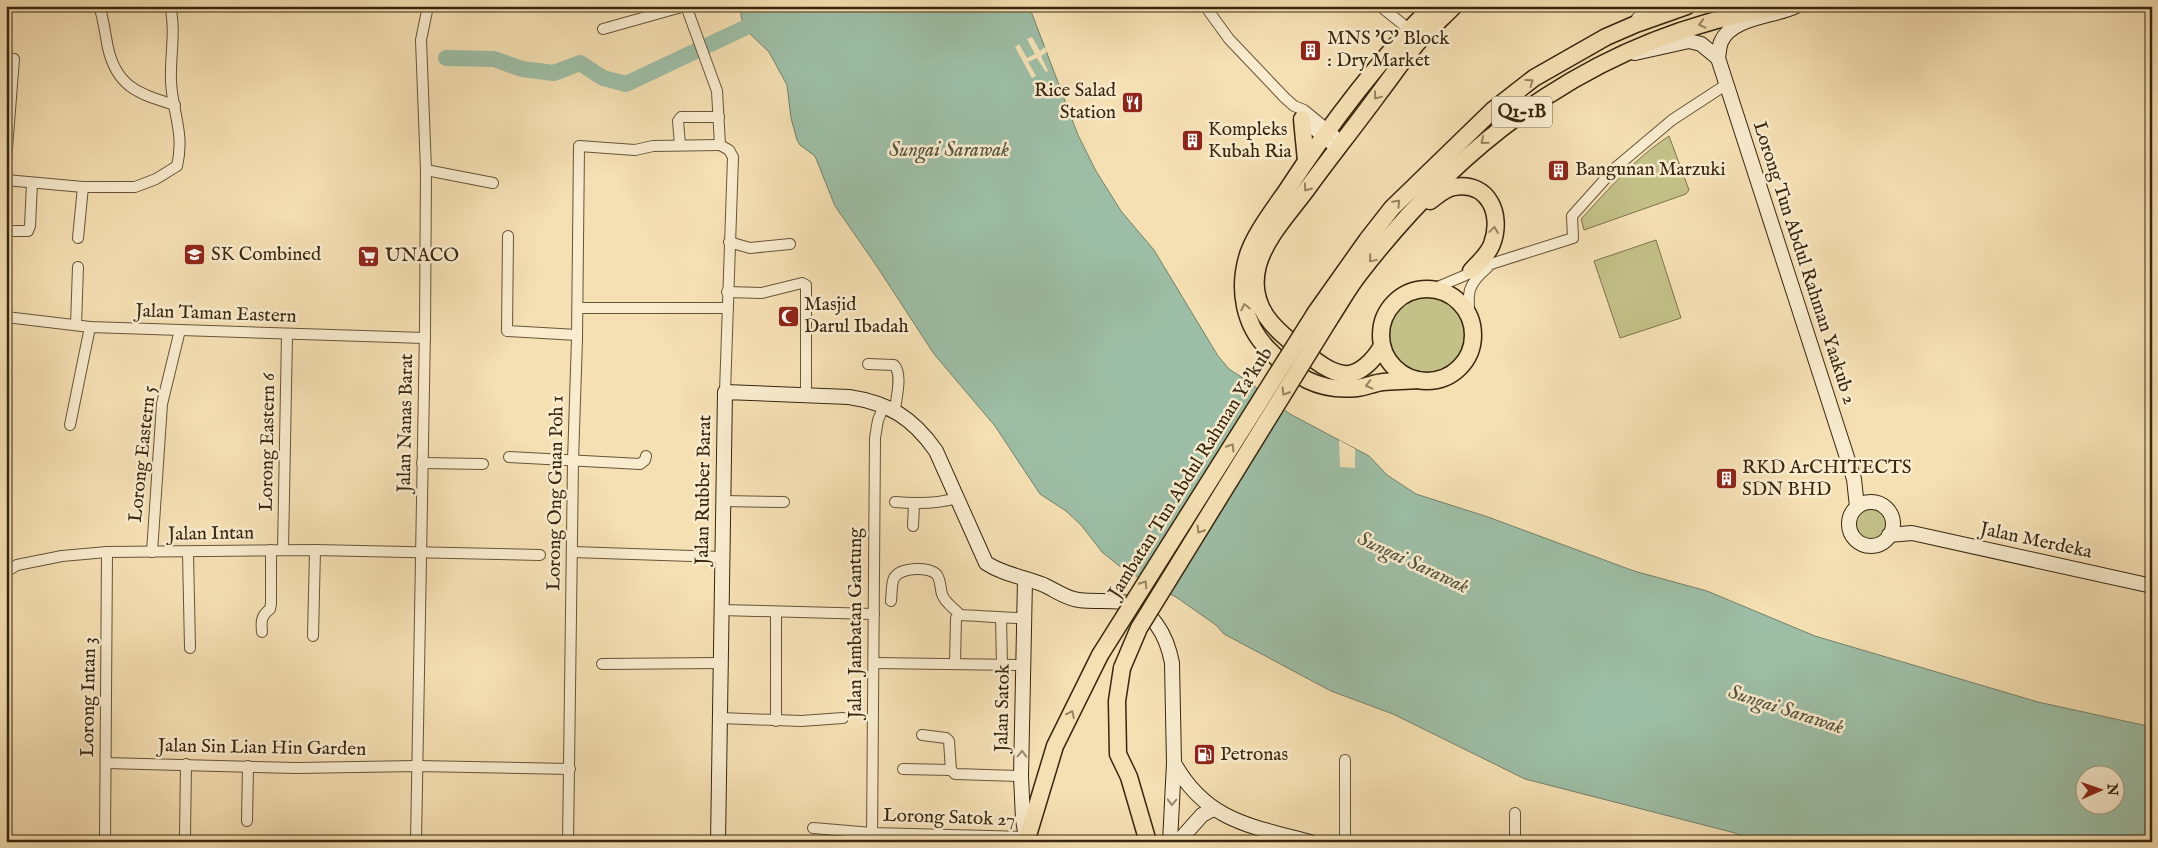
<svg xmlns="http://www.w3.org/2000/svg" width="2158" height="848" font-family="'IM FELL English',serif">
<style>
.green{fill:#c3c088;stroke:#7e734b}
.water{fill:#9dbea6;stroke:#758169;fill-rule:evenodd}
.pier{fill:#f5e0b3}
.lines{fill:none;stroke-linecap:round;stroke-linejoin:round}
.river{stroke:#9dbea6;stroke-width:16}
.street-casing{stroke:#675437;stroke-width:12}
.secondary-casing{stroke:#38260e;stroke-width:16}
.primary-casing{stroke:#38260e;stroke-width:19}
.street{stroke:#f8ebce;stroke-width:10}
.secondary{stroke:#f8ebce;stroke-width:14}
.primary{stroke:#f5e0b3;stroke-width:16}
.primary-bridge-casing{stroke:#38260e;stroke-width:19;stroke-linecap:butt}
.primary-bridge{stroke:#f5e0b3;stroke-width:16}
.oneway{stroke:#968360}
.oneway2{stroke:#98886e}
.labels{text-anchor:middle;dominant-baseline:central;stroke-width:5;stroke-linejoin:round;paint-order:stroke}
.shield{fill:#f8ebce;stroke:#726148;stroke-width:1}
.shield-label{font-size:18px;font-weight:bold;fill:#38260e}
.poi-label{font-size:19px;fill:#38260e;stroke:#f8ebce;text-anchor:start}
.street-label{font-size:19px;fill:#38260e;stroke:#f8ebce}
.water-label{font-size:20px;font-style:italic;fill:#56543c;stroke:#f8ebce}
</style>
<rect width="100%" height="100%" fill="#f5e0b3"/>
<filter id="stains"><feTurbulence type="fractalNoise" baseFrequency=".004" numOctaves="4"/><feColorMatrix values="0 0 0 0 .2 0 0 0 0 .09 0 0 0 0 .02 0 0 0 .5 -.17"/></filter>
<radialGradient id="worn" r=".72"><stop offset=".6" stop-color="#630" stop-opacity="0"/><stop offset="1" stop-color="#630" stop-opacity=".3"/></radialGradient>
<g class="green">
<path d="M1669,136L1689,190L1686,194L1584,230L1581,219C1608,190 1635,158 1669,136Z"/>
<polygon points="1656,240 1681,318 1620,338 1594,261"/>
<circle cx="1427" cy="334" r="38"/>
<circle cx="1871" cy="524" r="19"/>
</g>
<path class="water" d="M741,6H1029L1078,135L1096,171L1121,211L1154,250L1218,356L1229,369L1249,382L1290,414L1369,456L1387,475L1416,494L1488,517L1634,571L1707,591L1815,636L2038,702L2152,727V842H1753L1735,833L1525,779L1393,714L1331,691L1224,634L1216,625L1176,597L1123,569L1102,552L1081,525L1066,511L1040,494L995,426L934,354L876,265L835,206L815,156L800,145L797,140L791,118L787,85L769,52L744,28L741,16ZM2086,776H2116V806H2086Z"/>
<g class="pier">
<polygon points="1032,37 1040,51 1045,47 1047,52 1041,56 1048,71 1046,72 1037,58 1028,62 1036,76 1032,78 1015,47 1019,44 1027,58 1035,54 1027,39"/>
<polygon points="1339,440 1355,449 1355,468 1340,467"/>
</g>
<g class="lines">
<polyline class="river" points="446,58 494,59 522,69 554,73 580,63 603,78 626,84 791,6"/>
<defs>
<g id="street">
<path d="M99,6C104,20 105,34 108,48C117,88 140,94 175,105"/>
<polyline points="686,6 717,91 720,145"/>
<polyline points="1205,6 1229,39 1285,98 1294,106 1304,110 1342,141"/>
<polyline points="1380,6 1410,30"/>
<polyline points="1637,18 1656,6"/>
<polyline points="603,29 685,6"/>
<polyline points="1302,120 1336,149"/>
<polyline points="680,145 678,121 681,117 719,117"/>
<polyline points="720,145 729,150 733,157 725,392"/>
<polyline points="6,161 14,59"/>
<polyline points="426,170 493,183"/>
<path d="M6,180L83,187H135L156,179L177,166C185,133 172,111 171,81C170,56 176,30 170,6"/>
<polyline points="6,231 28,231 30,226 32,183"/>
<polyline points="508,236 507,331 577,335"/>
<polyline points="78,238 83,187"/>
<polyline points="729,242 750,248 790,244"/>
<polyline points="1433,289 1494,263 1573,238 1572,216 1615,168 1672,120 1727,84"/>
<polyline points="727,292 762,293 802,283 806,285 806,395"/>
<polyline points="578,308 728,308"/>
<polyline points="6,317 90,327 425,338"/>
<path d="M1470,319C1467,293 1467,285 1487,268"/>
<polyline points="76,325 78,267"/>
<path d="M868,364L894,365C903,374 896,398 895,410"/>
<polyline points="70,425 90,327"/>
<polyline points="509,457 640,464 645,460 646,456"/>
<polyline points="422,463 483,464"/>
<polyline points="723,501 784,502"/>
<path d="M895,502C916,504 937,504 957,498"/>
<polyline points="913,526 914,504"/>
<polyline points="283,550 287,335"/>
<polyline points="152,552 162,404 180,330"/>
<polyline points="572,552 722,557"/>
<polyline points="188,553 190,648"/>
<polyline points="6,572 17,565 62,556 107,552 315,550 540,555"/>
<path d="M891,601C892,594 891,584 894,578C900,567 930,566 937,575C941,581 940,588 942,594C944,602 955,609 960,615"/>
<polyline points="721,610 874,614"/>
<polyline points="1001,618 1002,665"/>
<path d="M262,632C261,621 261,616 270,609L271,604V550"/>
<polyline points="313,636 315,550"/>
<polyline points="874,663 1024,665"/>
<polyline points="602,664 720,663"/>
<path d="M955,664L956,618L960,615C982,616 1003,618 1024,618"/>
<polyline points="720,718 801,721 843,718"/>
<polyline points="776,721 776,612"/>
<polyline points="922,735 946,738 949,741 951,770 955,774 1021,776"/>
<polyline points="106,763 296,768 417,766 570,769"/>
<polyline points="903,769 951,770"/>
<polyline points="247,821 248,766"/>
<polyline points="813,828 872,833 1026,837"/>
<polyline points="185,835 186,764"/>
<polyline points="105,842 107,552"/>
<polyline points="416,842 425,330 426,170 421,40 428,6"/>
<polyline points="568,842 573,461 577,339 579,146 635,150 653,146 720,145"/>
<polyline points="872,842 875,438 878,420 884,406"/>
<polyline points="1345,842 1345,760"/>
<polyline points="1515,842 1515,813"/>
</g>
<g id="secondary">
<path d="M1796,6C1774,17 1731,17 1721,42C1719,47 1719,53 1718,58L1854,479L1857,507"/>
<polyline points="1635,53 1689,41 1701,44 1718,58"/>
<circle cx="1871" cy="524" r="22"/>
<polyline points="1889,535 1912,533 2152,586"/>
<polyline points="1025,580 1021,776 1023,820 1026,837"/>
<path d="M1174,763C1206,821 1251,826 1310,842"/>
<path d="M718,842L725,392L849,397C889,403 913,418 936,451L986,563C1004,575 1025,577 1044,585C1055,590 1067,599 1079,600C1093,602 1108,600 1122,602C1152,607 1167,636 1172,663L1174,763L1170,842"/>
<polyline points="1178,842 1202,815 1213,809"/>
</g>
<g id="primary">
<polyline points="1302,119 1306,161"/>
<path d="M1430,201C1437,196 1445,188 1454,187C1489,181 1503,215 1492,244C1488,255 1478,263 1471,271"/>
<circle cx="1427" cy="335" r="46"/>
<polyline points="1316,312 1367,240 1392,208 1493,110 1534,78 1606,37 1636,24 1687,6"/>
<path d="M1329,320C1339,305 1348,288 1360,273C1469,132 1605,33 1784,6"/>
<path d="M1382,346C1375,358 1360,376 1344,374C1329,372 1316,361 1304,352C1275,330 1247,307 1258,265C1266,237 1290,212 1307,189C1331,156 1356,125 1380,92C1393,75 1405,57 1419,41C1430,29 1442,18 1454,6"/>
<path d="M1417,380C1406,381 1394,381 1383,382C1374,383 1366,387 1357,388C1318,392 1294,376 1268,349C1244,325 1238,290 1247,258C1252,238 1273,210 1285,193C1328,127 1377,62 1432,6"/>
<polyline points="1122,668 1117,701 1118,754 1129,777 1148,842"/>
<polyline points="1026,842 1055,746 1100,655"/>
</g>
</defs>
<use href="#street" class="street-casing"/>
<use href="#secondary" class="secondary-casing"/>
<use href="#primary" class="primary-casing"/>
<use href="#street" class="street"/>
<use href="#secondary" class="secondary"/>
<use href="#primary" class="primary"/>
<defs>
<g id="primary-bridge">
<polyline points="1100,655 1316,312"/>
<polyline points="1122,668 1139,628 1329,320"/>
</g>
</defs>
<use href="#primary-bridge" class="primary-bridge-casing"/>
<use href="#primary-bridge" class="primary-bridge"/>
</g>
<defs><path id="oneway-chevron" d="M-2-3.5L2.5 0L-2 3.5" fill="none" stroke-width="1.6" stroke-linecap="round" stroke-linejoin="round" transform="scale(1.25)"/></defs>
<g class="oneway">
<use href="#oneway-chevron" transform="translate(1702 24) rotate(166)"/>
<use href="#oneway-chevron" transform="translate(1530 82) rotate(-36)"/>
<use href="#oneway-chevron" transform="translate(1377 96) rotate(127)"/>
<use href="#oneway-chevron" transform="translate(1484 141) rotate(141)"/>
<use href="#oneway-chevron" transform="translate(1307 188) rotate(126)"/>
<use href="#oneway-chevron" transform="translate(1397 203) rotate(-46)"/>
<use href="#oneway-chevron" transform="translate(1494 230) rotate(-82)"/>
<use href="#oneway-chevron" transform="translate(1372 259) rotate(130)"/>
<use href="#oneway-chevron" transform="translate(1245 307) rotate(-103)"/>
<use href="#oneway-chevron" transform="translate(1369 385) rotate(166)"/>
<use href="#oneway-chevron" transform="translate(1285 392) rotate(122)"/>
<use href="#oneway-chevron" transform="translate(1231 447) rotate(-58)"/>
<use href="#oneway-chevron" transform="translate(1200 530) rotate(122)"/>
<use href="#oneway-chevron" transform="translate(1144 584) rotate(-58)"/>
<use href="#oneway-chevron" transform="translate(1071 714) rotate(-64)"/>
</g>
<g class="oneway2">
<use href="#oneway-chevron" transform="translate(1022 754) rotate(-88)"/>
<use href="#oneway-chevron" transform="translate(1172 802) rotate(92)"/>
</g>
<defs>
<symbol id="building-square" viewBox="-11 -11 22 22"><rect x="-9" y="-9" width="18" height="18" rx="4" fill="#8f2418" stroke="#f8ebce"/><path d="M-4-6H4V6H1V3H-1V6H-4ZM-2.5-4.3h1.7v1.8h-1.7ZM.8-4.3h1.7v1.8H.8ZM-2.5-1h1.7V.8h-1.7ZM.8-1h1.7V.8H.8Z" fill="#fff"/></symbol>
<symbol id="restaurant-square" viewBox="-11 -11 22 22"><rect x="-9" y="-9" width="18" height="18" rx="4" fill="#8f2418" stroke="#f8ebce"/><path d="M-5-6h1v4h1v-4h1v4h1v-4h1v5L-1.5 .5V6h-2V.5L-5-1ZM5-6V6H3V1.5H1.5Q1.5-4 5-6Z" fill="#fff"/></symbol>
<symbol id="school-square" viewBox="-11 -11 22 22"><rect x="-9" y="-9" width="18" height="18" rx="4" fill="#8f2418" stroke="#f8ebce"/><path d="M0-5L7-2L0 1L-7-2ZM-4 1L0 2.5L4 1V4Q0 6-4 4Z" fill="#fff"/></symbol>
<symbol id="supermarket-square" viewBox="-11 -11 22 22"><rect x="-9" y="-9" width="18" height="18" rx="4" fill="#8f2418" stroke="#f8ebce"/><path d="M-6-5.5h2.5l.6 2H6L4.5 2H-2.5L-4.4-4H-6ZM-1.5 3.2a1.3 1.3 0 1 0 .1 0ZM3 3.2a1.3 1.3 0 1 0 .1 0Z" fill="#fff"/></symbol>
<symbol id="mosque-square" viewBox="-11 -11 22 22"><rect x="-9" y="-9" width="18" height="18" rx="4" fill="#8f2418" stroke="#f8ebce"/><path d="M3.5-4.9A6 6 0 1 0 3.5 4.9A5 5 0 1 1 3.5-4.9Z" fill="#fff"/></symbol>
<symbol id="fuel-square" viewBox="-11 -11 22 22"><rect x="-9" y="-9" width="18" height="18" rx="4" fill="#8f2418" stroke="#f8ebce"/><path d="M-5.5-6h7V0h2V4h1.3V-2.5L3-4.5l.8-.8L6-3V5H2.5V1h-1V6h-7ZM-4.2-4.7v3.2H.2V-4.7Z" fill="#fff"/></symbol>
</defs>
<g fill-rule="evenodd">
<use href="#building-square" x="1298" y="38" width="25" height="25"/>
<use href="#restaurant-square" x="1120" y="90" width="25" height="25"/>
<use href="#building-square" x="1180" y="128" width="25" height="25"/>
<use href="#building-square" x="1546" y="158" width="25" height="25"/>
<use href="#school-square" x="182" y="242" width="25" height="25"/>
<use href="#supermarket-square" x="356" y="244" width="25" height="25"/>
<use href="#mosque-square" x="776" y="304" width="25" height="25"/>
<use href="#building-square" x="1714" y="466" width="25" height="25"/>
<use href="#fuel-square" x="1192" y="742" width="25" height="25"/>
</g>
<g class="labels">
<rect class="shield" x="1492" y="96.5" width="60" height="31" rx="4"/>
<g class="shield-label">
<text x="1522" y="112">Q1-1B</text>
</g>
<g class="poi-label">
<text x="1327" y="39">MNS 'C' Block<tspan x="1327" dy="22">: Dry Market</tspan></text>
<text x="1116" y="91" text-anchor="end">Rice Salad<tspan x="1116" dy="22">Station</tspan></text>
<text x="1208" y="130">Kompleks<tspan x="1208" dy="22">Kubah Ria</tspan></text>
<text x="1575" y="170">Bangunan Marzuki</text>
<text x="211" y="255">SK Combined</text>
<text x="385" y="256">UNACO</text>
<text x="804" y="305">Masjid<tspan x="804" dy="22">Darul Ibadah</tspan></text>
<text x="1742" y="468">RKD ArCHITECTS<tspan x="1742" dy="22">SDN BHD</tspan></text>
<text x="1220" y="755">Petronas</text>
</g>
<g class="street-label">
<text transform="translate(1804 263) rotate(72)">Lorong Tun Abdul Rahman Yaakub 2</text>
<text transform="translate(216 314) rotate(2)">Jalan Taman Eastern</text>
<text transform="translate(406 423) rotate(-89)">Jalan Nanas Barat</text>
<text transform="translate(268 442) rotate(-89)">Lorong Eastern 6</text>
<text transform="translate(143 454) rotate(-84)">Lorong Eastern 5</text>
<text transform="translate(1191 473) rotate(-58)">Jambatan Tun Abdul Rahman Ya'kub</text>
<text transform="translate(704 490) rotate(-89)">Jalan Rubber Barat</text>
<text transform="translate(556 493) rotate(-89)">Lorong Ong Guan Poh 1</text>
<text transform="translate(211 534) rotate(-1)">Jalan Intan</text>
<text transform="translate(2036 541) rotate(12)">Jalan Merdeka</text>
<text transform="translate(856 623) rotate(-90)">Jalan Jambatan Gantung</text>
<text transform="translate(89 697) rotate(-89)">Lorong Intan 3</text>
<text transform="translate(1003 708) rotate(-89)">Jalan Satok</text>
<text transform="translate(262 748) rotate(1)">Jalan Sin Lian Hin Garden</text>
<text transform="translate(949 818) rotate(2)">Lorong Satok 27</text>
</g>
<g class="water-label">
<text x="949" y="150">Sungai Sarawak</text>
<text transform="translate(1413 563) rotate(25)">Sungai Sarawak</text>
<text transform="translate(1786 710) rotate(18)">Sungai Sarawak</text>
</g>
</g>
<rect width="2158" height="848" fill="none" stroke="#f5e0b3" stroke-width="25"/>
<rect x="8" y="8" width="2143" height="833" fill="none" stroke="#38260e" stroke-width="2.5"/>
<rect x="12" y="12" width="2133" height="823" fill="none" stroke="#38260e"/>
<g transform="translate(2100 790) rotate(88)"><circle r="24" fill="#f8ebce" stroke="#ab9c81"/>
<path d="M0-4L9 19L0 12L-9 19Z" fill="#8f2418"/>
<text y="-8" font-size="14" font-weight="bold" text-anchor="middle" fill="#38260e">N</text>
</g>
<rect width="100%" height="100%" filter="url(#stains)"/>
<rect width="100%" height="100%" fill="url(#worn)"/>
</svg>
